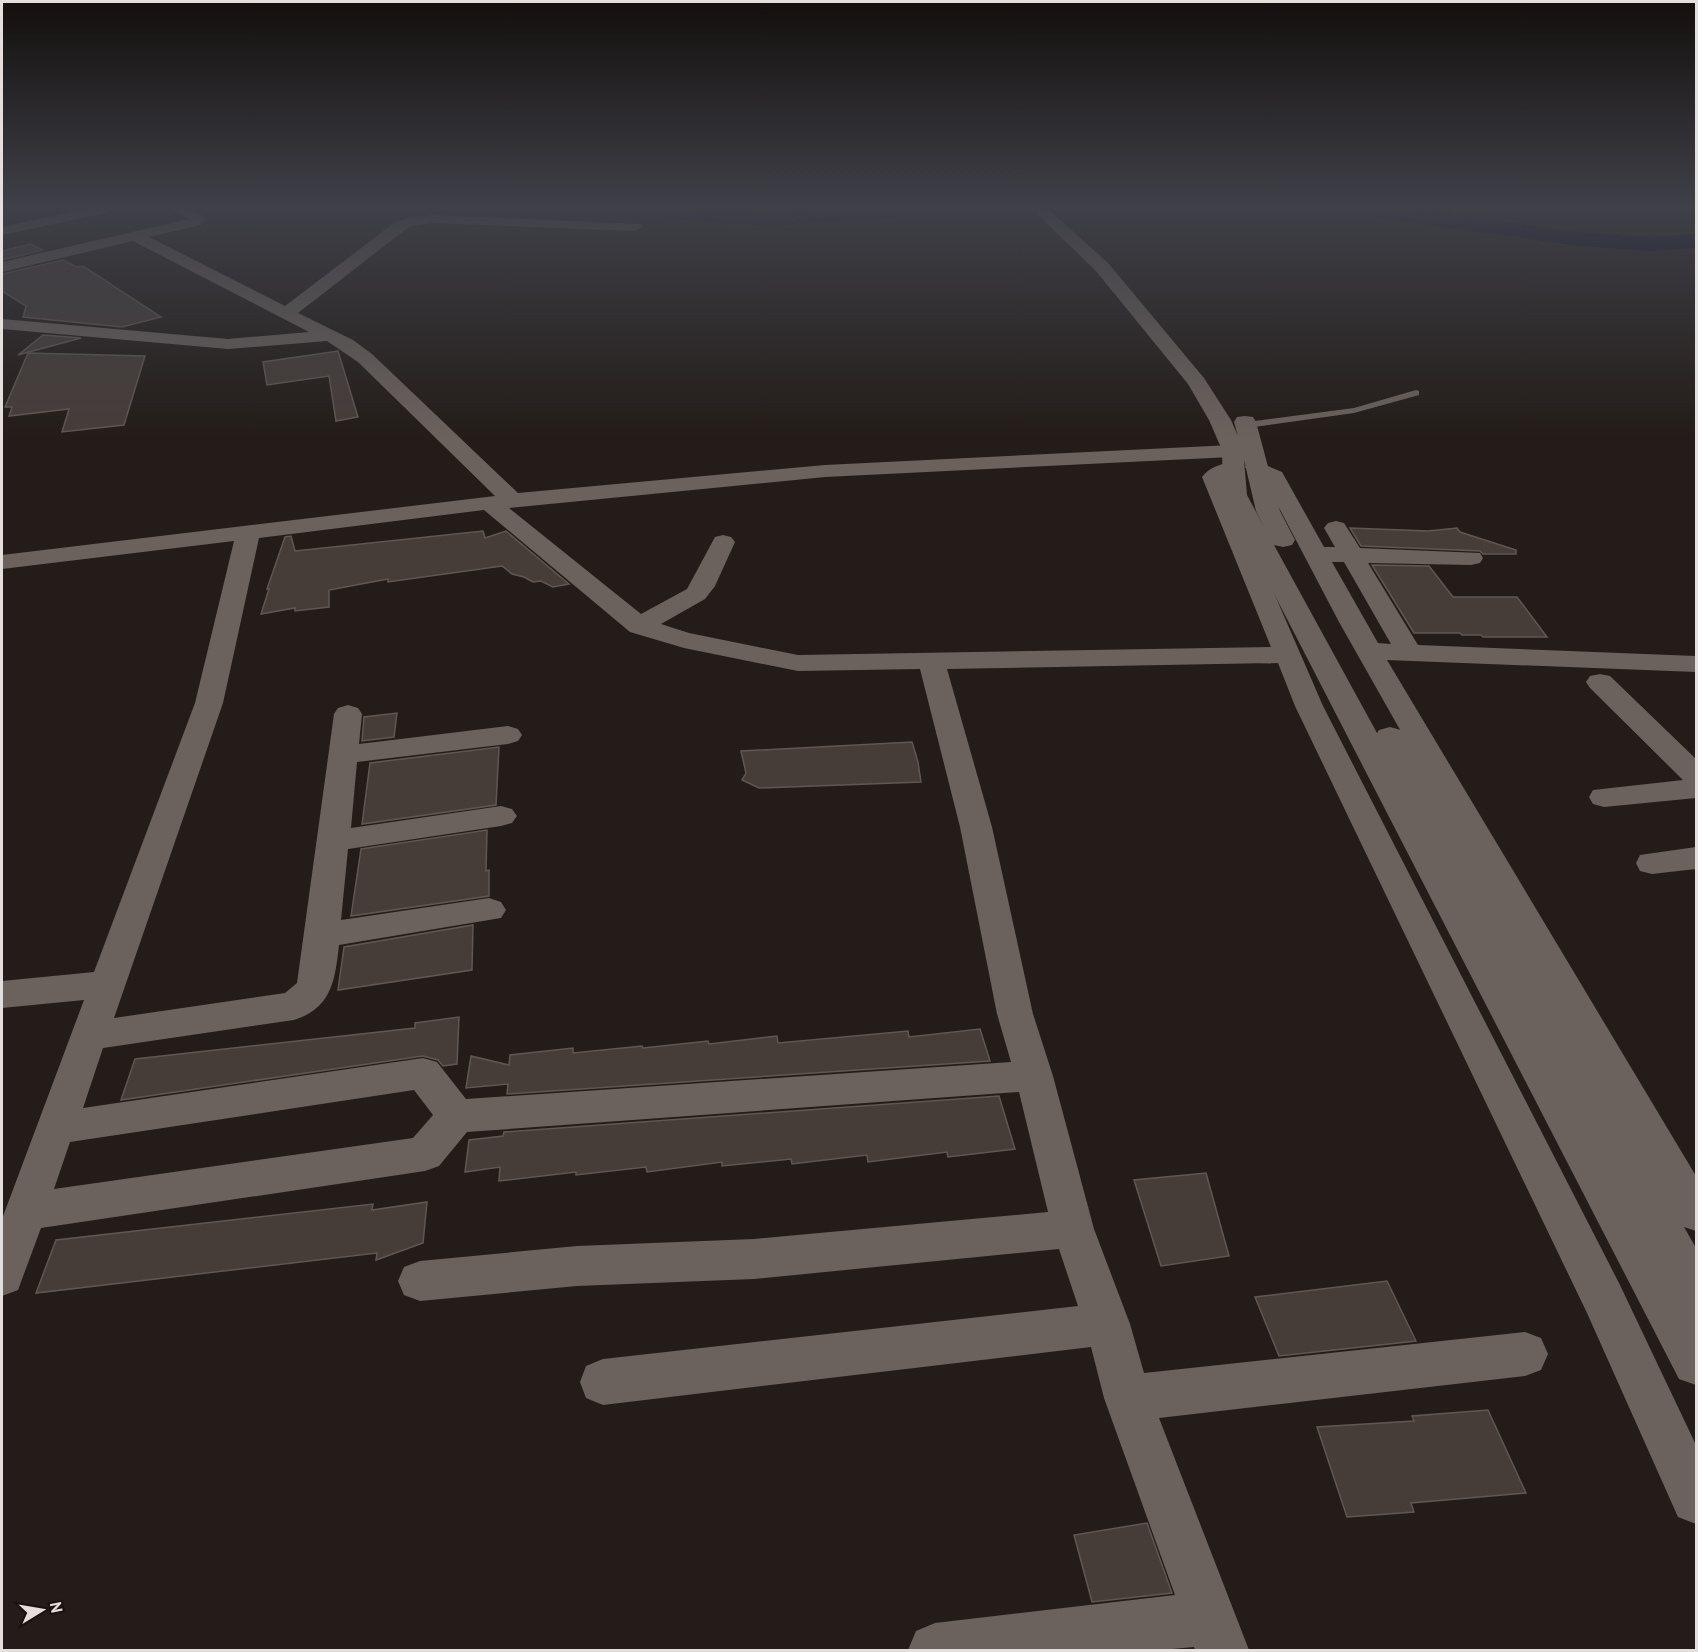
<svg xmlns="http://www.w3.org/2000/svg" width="1698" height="1652" font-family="'PT Sans',sans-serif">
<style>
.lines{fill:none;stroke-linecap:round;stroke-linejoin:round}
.river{fill:#010323;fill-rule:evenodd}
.building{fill:#463d39;stroke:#605753;stroke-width:1.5}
.service{fill:#6b625d;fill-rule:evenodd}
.minor{fill:#6b625d;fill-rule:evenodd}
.tertiary{fill:#6b625d;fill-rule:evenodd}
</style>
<rect width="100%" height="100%" fill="#231c18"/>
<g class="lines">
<g class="river">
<polygon points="632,208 779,211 829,208 919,208 916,213 895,218 779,225 729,224 643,215 635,213"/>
<polygon points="1346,208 1407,208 1579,232 1649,237 1696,234 1696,248 1649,251 1579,246 1357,215 1349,213"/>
</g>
</g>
<g class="building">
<polygon points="30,244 43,250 2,260 2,251"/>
<polygon points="63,260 77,267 83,266 161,317 122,327 23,317 26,306 2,291 2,274"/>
<polygon points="43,335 81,338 18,355"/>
<polygon points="338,351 358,417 336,421 329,376 267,385 263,362"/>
<polygon points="28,353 145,356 124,425 62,432 69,409 9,416 12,407 5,407"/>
<polygon points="1350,528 1428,531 1457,528 1460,532 1516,550 1516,554 1483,554 1480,551 1361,546"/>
<polygon points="483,531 485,538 506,531 569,584 553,587 541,581 533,582 524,577 512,574 502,566 388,582 388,579 329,590 329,607 295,611 295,608 261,614 269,589 267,589 285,537 291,536 295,551"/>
<polygon points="1372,565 1429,566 1453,597 1517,597 1547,637 1483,637 1481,635 1462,635 1460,633 1414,633"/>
<polygon points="397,713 394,737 362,741 364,717"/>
<polygon points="912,742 918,762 921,782 759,788 742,780 746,773 741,751"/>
<polygon points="499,747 496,805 362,824 370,763"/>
<polygon points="487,830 486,871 489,870 489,896 351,916 361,849"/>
<polygon points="473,925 472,970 338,990 344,947"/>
<polygon points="459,1017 457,1064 443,1066 438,1060 423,1056 121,1100 135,1059 415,1028 415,1023"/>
<polygon points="980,1029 990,1061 507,1094 508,1084 466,1088 471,1056 509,1065 510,1055 573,1048 573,1053 642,1046 643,1048 708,1041 709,1044 777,1036 778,1043 908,1031 909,1037"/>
<polygon points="999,1096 1015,1149 948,1157 947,1152 868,1162 867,1155 792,1164 791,1159 722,1166 722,1162 647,1172 646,1167 576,1175 576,1172 499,1181 500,1167 465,1172 469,1140 503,1136 504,1132"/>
<polygon points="1206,1173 1229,1256 1161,1266 1134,1180"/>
<polygon points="427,1202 423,1243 376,1260 377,1253 36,1293 56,1240 373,1204 372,1210"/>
<polygon points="1387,1281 1416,1341 1279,1356 1255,1297"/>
<polygon points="1488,1410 1526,1493 1411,1503 1414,1512 1347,1517 1317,1427 1414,1421 1412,1416"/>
<polygon points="1147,1523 1172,1593 1092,1602 1074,1535"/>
</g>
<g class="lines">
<polygon class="service" points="1416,390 1419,391 1419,395 1354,413 1247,428 1242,425 1247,422 1354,408"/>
<g class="minor">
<polygon points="88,208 116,208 109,212 2,235 2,227"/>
<path d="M170,208H189L205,218L201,225L149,237L285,306L394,223L407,218L433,215L640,224L642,227L635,231L433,223L410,226L298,313L353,340L372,354L518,493L825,465L1252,444L1259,446L1263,450L1259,454L1252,456L825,477L509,508L641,614L687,589L715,537L723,535L731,537L735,542L715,586L705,599L661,624L689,633L798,655L1271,647L1202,477C1209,467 1228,460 1240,463L1243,468L1240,473L1225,480L1323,706L1619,1283L1696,1445V1524L1678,1517L1587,1313L1295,706L1278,663L947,669L992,827L1033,1014L1053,1076L1094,1229L1130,1324L1144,1373L1525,1332L1541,1338L1548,1354L1541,1370L1525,1376L1159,1418L1249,1650H1195L1194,1647L1161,1650H908L916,1631L935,1623L1175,1595L1104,1398L1091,1347L603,1405L586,1398L580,1382L586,1366L603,1359L1078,1306L1059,1249L754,1279L577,1286L420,1301L404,1295L398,1281L404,1267L420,1261L577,1246L754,1239L1048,1212L1019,1092L467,1132L439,1166L425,1171L41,1228L18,1290L2,1296V1219L84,1000L2,1008V981L94,972L195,703L234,541L2,569V555L495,496L358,362L327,341L228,349L2,329V319L228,339L309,332L133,241L2,272V262L189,219ZM484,510L630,632L684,648L798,671L920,669L960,827L997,1014L1011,1062L466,1099L437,1062L423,1058L83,1108L103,1048L294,1020C332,1008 335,980 339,945L501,918L506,910L501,902L489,898L341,920L348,849L501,826L512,823L517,816L512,809L501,806L351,828L357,762L508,744L518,741L522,735L518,729L508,726L359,744L362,714L358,708L348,705L338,708L334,714L297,983L285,993L114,1018L223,703L259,538ZM414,1090L433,1115L413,1138L54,1189L70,1142Z"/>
<path d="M1256,461L1282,472L1324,547H1335L1324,528L1328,523L1336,521L1344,523L1360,548L1480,553L1483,558L1480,563L1471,565L1368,563L1418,645L1696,656V672L1387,660L1696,1176V1231L1681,1226L1339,622L1265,481L1248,472L1245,467L1248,462ZM1332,562H1344L1391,644L1378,643Z"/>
<polygon points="1600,674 1610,676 1696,759 1696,798 1604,807 1593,804 1589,797 1593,790 1683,780 1590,688 1586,682 1590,676"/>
<polygon points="1696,847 1696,869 1652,874 1640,871 1636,863 1640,855"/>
</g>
<path class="tertiary" d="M1031,208H1047L1108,263L1204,378L1231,420L1238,436L1234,422L1237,417L1245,416L1253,417L1256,422L1280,511L1295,540L1292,545L1283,547L1274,545L1377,733L1379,730L1390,727L1401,730L1405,736L1696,1248V1385L1679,1379L1223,495L1222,450L1209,420L1188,384L1096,271ZM1244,460L1256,511L1263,525L1247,495Z"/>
</g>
<linearGradient id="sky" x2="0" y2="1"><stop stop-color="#130f0d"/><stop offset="0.47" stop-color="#3f4048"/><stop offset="1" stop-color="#3f4048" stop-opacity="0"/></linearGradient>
<rect width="1698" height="439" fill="url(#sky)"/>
<rect width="1698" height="1652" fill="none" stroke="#e4dfdd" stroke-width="6"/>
<g transform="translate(42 1610) rotate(79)" stroke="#1a130f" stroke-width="4.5" paint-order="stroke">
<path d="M0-4.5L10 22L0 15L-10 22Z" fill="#e4dfdd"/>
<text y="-9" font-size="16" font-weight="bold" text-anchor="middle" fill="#e4dfdd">N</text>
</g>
</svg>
